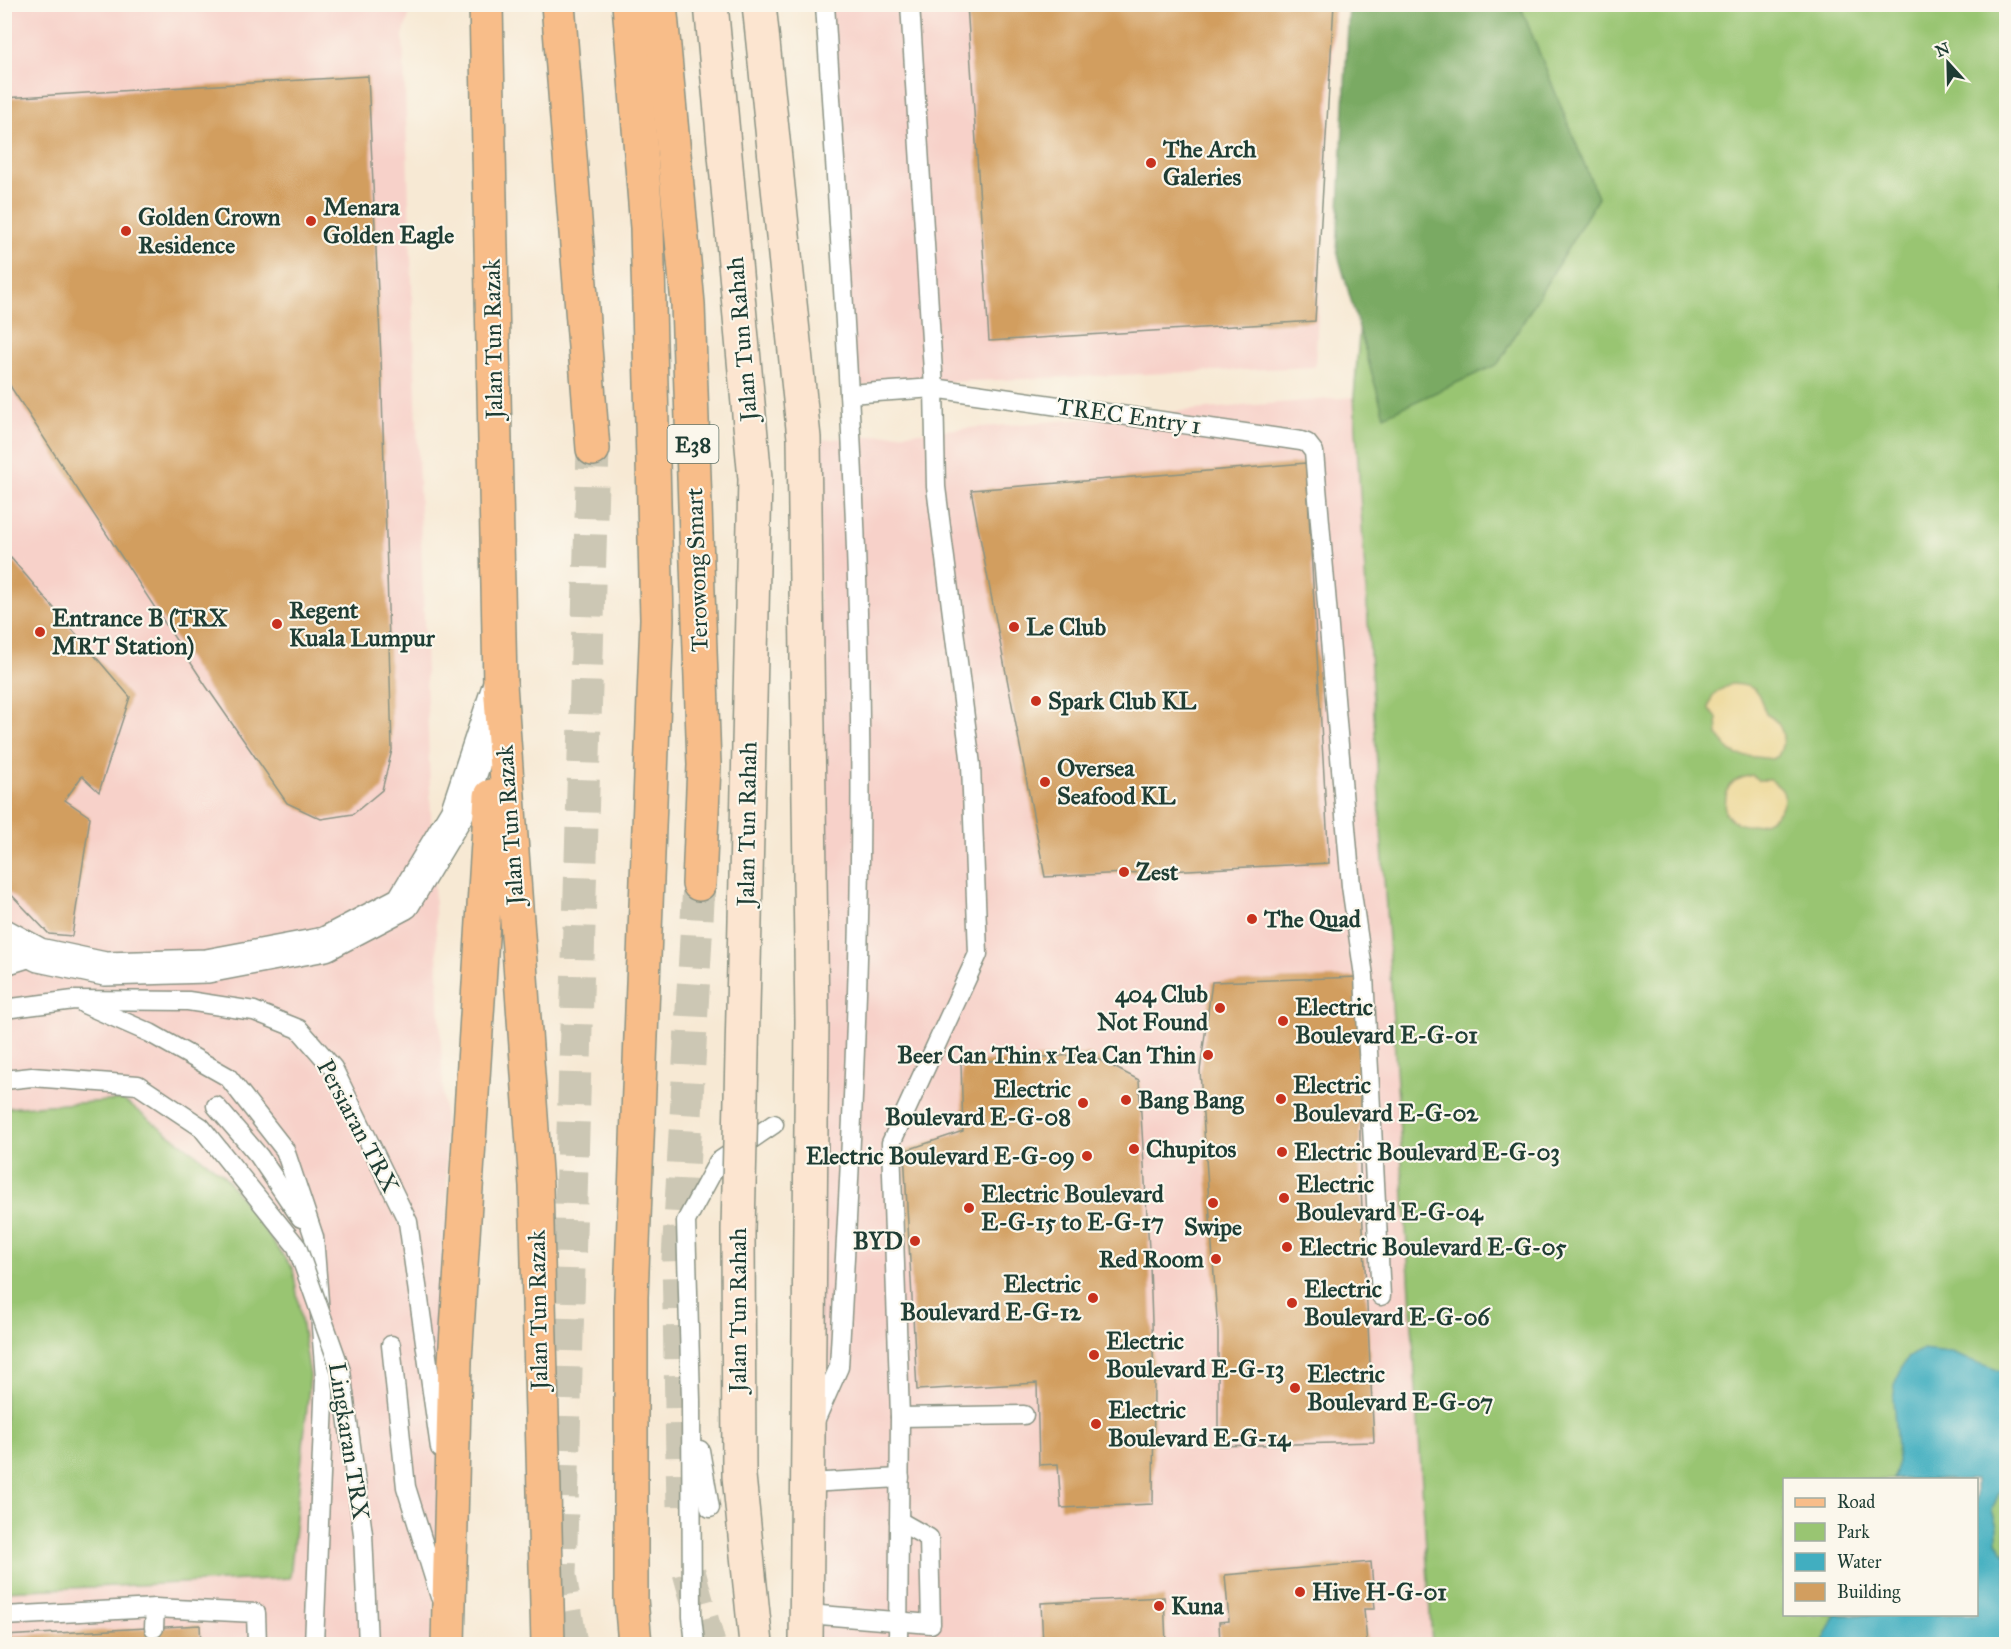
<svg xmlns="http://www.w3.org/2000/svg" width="2011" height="1649" font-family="'IM FELL Great Primer',serif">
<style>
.built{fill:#f7d1c9}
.green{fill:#99c572;stroke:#5c8153;stroke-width:1.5;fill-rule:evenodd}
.forest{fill:#7aaa64;stroke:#4c744c;stroke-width:1.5}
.sand{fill:#eeda9e;stroke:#868c69;stroke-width:1.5}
.water{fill:#41aec0;stroke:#30767a;stroke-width:1.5}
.building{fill:#d29e5f}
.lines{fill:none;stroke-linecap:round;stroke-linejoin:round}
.highway-tunnel{stroke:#ccc7b4;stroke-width:33;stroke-dasharray:33 16;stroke-linecap:butt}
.lane-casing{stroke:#8b9384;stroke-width:21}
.street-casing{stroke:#8b9384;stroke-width:36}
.secondary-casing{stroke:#8b9384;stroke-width:36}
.primary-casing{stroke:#8b9384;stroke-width:36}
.highway-casing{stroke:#8b9384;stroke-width:36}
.lane{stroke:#fff;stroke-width:18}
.street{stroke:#fff;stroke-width:33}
.secondary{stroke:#fce5d0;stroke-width:33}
.primary{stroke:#f8bd89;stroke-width:33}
.highway{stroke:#f8bd89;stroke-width:33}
.lane-bridge-casing{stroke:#8b9384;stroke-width:21;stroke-linecap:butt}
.secondary-bridge-casing{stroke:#8b9384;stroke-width:36;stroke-linecap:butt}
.lane-bridge{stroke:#fff;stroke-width:18}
.secondary-bridge{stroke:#fce5d0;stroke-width:33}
.poi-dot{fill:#c8321e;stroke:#fbf7ec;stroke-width:2}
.labels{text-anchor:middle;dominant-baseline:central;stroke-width:4.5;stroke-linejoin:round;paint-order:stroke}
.shield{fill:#fbf7ec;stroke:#61756b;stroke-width:1.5}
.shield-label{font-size:22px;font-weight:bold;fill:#1f3d34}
.poi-label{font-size:24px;font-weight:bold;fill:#1f3d34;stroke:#fbf7ec;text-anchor:start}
.street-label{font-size:24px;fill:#1f3d34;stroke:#fbf7ec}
</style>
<rect width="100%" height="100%" fill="#fbf7ec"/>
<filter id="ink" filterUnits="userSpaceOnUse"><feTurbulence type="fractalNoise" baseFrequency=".0167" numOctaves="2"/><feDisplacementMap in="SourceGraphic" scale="12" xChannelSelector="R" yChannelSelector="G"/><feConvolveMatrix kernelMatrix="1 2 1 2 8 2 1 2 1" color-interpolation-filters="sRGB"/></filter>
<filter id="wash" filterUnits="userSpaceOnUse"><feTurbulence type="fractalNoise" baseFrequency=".008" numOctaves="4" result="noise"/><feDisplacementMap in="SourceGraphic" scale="24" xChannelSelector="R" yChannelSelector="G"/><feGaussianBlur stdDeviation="1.35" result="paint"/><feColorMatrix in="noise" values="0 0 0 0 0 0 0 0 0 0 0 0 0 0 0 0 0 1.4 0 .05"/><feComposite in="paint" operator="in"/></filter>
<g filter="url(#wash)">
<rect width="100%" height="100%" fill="#f7e9d4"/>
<g class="built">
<polygon points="5,5 412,5 403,35 431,816 455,1361 431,1644 5,1644"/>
<polygon points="820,5 1336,5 1315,367 851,386"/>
<polygon points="1354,397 1432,1644 804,1644 821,440"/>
</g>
<g class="green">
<path d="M1386,5H2006V1644H1432L1354,397ZM1784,1480H1976V1614H1784Z"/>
<polygon points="123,1100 223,1174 293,1269 310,1376 290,1578 5,1591 5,1108"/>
</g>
<polygon class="forest" points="1349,5 1520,5 1598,198 1498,364 1384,416 1337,251"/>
<g class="sand">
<path d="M1732,684C1761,686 1757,692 1766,714C1784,723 1787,739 1778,756L1773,759L1737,755L1730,751L1718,736L1717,718L1709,709C1710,694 1719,690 1732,684Z"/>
<path d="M1752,775L1758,780H1771C1774,783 1780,787 1782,790C1795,813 1744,843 1725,812C1726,787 1726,781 1752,775Z"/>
</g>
<polygon class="water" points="1922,1350 1951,1353 2006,1373 2006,1476 1992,1510 1997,1526 1997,1541 2006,1555 2006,1644 1822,1644 1836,1615 1976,1614 1976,1480 1893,1479 1898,1461 1893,1399 1896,1380 1907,1358"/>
<g id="blocks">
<g class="building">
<polygon points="967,4 1334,4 1315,321 989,341"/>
<polygon points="368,76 381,358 392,750 382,790 353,814 321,819 287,803 206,686 12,389 4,373 4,98"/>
<polygon points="1306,463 1329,863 1045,877 971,490"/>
<polygon points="11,558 130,697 99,792 82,776 65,800 90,817 72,936 49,934 4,887 4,568"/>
<polygon points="1360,977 1360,1169 1374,1442 1218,1446 1218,1333 1200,1071 1212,982"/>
<polygon points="1088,1054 1139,1080 1150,1266 1154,1379 1153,1504 1061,1508 1058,1464 1039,1465 1037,1383 917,1390 904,1151 963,1131 961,1063"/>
<polygon points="1371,1562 1375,1609 1364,1609 1367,1644 1220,1644 1219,1622 1229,1621 1225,1575"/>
<polygon points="1164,1597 1166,1644 1043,1644 1041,1603"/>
<polygon points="200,1625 201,1644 4,1644 4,1636"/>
</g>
</g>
</g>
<g filter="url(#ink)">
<use href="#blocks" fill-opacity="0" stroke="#8b9384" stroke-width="1.5"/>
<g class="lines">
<g class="highway-tunnel">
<polyline points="683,1506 678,1259 699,884"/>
<polyline points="689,1572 709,1644"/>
<polyline points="571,1644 560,1575 593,449"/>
</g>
<defs>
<g id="lane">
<polyline points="849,394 934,388 910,4"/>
<polyline points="4,966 39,955"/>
<polyline points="84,1004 150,1033 228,1077 285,1150 314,1237 325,1378 314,1644"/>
<polyline points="4,1009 74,1000 188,1001 254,1011 299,1029 333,1068 408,1222 440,1448"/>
<polyline points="216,1106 259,1156 301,1218"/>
<polyline points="391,1345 406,1487 440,1597"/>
<polyline points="900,1417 1024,1415"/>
<path d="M815,1421L839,1367C851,1153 863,939 860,723C858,483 840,244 825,4"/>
<polyline points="700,1450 710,1508"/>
<polyline points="808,1483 900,1478"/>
<polyline points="808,1614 931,1624 929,1538 899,1521"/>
<polyline points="4,1616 155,1608 256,1613 257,1644"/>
<polyline points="154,1628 155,1608"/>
<polyline points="695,1644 692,1617 691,1400 686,1221 718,1162 774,1124"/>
<polyline points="898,1644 900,1417 891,1143 978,954 971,765 936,487 934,388 1301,441 1307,443 1314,452 1351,886 1364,976 1381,1296"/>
</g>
<polyline id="street" points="4,936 39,955 105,969 207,966 325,944 403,903 457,813 500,684"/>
<polyline id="secondary" points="759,4 804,438 812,1021 806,1644"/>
<g id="primary">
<polyline points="486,4 500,684 536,1186 548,1644"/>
<polyline points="629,4 647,228 657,619 631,1297 631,1599 635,1644"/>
<polyline points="448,1644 455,1361 491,796"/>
</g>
<g id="highway">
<polyline points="558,4 593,449"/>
<polyline points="660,4 688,304 704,765 699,884"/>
</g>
</defs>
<use href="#lane" class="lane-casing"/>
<use href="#street" class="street-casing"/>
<use href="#secondary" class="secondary-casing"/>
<use href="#primary" class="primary-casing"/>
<use href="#highway" class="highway-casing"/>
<use href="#lane" class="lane"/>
<use href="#street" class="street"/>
<use href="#secondary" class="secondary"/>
<use href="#primary" class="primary"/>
<use href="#highway" class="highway"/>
<defs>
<polyline id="lane-bridge" points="4,1080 32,1077 138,1085 201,1127 297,1247 341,1371 363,1534 368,1644"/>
<polyline id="secondary-bridge" points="711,4 755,479 738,1230 739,1476 756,1644"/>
</defs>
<use href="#lane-bridge" class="lane-bridge-casing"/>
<use href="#secondary-bridge" class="secondary-bridge-casing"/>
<use href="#lane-bridge" class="lane-bridge"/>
<use href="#secondary-bridge" class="secondary-bridge"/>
</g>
</g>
<g class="poi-dot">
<circle cx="1151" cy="163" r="6"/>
<circle cx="311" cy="221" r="6"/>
<circle cx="126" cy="231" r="6"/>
<circle cx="277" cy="624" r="6"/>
<circle cx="1014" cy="627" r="6"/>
<circle cx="40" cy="632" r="6"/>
<circle cx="1036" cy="701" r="6"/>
<circle cx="1045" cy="782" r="6"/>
<circle cx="1124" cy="872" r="6"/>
<circle cx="1252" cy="919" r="6"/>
<circle cx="1220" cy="1008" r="6"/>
<circle cx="1283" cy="1021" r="6"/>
<circle cx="1208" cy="1055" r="6"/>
<circle cx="1281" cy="1099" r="6"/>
<circle cx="1126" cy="1100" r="6"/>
<circle cx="1083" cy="1103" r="6"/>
<circle cx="1134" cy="1149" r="6"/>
<circle cx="1282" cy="1152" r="6"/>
<circle cx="1087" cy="1156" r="6"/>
<circle cx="1284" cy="1198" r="6"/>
<circle cx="1213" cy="1203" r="6"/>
<circle cx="969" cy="1208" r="6"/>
<circle cx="915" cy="1241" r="6"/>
<circle cx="1287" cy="1247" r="6"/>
<circle cx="1216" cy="1259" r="6"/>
<circle cx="1093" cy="1298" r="6"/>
<circle cx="1292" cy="1303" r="6"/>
<circle cx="1094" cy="1355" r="6"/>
<circle cx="1295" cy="1388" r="6"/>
<circle cx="1096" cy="1424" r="6"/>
<circle cx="1300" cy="1592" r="6"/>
<circle cx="1159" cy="1606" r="6"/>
</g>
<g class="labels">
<rect class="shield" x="667.5" y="425" width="51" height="38" rx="4.5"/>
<g class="shield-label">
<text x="693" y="444">E38</text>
</g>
<g class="poi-label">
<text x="1163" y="149">The Arch<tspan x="1163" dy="28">Galeries</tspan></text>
<text x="323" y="207">Menara<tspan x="323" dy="28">Golden Eagle</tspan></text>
<text x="138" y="217">Golden Crown<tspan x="138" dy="28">Residence</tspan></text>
<text x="289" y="610">Regent<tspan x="289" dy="28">Kuala Lumpur</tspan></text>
<text x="52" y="618">Entrance B (TRX<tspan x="52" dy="28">MRT Station)</tspan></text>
<text x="1026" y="627">Le Club</text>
<text x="1048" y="701">Spark Club KL</text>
<text x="1057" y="768">Oversea<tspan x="1057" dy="28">Seafood KL</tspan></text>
<text x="1136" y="872">Zest</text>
<text x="1264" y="919">The Quad</text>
<text x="1208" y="994" text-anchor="end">404 Club<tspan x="1208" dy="28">Not Found</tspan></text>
<text x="1295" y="1007">Electric<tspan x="1295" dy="28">Boulevard E-G-01</tspan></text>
<text x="1196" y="1055" text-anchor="end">Beer Can Thin x Tea Can Thin</text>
<text x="1293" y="1085">Electric<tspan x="1293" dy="28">Boulevard E-G-02</tspan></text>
<text x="1071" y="1089" text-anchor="end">Electric<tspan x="1071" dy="28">Boulevard E-G-08</tspan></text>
<text x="1138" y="1100">Bang Bang</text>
<text x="1146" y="1149">Chupitos</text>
<text x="1294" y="1152">Electric Boulevard E-G-03</text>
<text x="1075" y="1156" text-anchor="end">Electric Boulevard E-G-09</text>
<text x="1296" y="1184">Electric<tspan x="1296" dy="28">Boulevard E-G-04</tspan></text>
<text x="981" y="1194">Electric Boulevard<tspan x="981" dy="28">E-G-15 to E-G-17</tspan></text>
<text x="1213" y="1227" text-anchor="middle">Swipe</text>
<text x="903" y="1241" text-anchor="end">BYD</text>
<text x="1299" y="1247">Electric Boulevard E-G-05</text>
<text x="1204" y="1259" text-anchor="end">Red Room</text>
<text x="1081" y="1284" text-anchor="end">Electric<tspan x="1081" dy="28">Boulevard E-G-12</tspan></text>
<text x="1304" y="1289">Electric<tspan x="1304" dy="28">Boulevard E-G-06</tspan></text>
<text x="1106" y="1341">Electric<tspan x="1106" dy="28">Boulevard E-G-13</tspan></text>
<text x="1307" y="1374">Electric<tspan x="1307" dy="28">Boulevard E-G-07</tspan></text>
<text x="1108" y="1410">Electric<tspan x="1108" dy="28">Boulevard E-G-14</tspan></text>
<text x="1312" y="1592">Hive H-G-01</text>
<text x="1171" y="1606">Kuna</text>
</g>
<g class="street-label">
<text transform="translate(493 339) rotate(-91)">Jalan Tun Razak</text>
<text transform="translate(742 339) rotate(-95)">Jalan Tun Rahah</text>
<text transform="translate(1129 416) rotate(8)">TREC Entry 1</text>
<text transform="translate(697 570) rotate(-92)">Terowong Smart</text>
<text transform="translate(747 824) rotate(-89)">Jalan Tun Rahah</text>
<text transform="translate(510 825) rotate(-94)">Jalan Tun Razak</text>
<text transform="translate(358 1126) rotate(62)">Persiaran TRX</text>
<text transform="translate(538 1310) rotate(-91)">Jalan Tun Razak</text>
<text transform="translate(738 1310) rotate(-90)">Jalan Tun Rahah</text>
<text transform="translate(349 1441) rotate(81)">Lingkaran TRX</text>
</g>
</g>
<rect width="2011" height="1649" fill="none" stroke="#fbf7ec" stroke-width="24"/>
<rect x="1783" y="1478" width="195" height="138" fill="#fbf7ec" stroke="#a3ada2" stroke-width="1.5"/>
<rect x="1795" y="1498" width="30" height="9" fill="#f8bd89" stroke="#a3ada2" stroke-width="1.5"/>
<text x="1837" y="1508" font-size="18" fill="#1f3d34">Road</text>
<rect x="1795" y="1523" width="30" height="18" fill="#99c572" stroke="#a3ada2" stroke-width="1.5"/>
<text x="1837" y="1538" font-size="18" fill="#1f3d34">Park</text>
<rect x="1795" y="1553" width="30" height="18" fill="#41aec0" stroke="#a3ada2" stroke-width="1.5"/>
<text x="1837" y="1568" font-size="18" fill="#1f3d34">Water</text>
<rect x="1795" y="1583" width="30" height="18" fill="#d29e5f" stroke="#a3ada2" stroke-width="1.5"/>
<text x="1837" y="1598" font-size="18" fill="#1f3d34">Building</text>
<g transform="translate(1948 63) rotate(338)" stroke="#fbf7ec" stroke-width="4.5" paint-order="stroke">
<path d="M0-4.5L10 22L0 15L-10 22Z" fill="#1f3d34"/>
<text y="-9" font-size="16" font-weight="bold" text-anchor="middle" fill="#1f3d34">N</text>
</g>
</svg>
